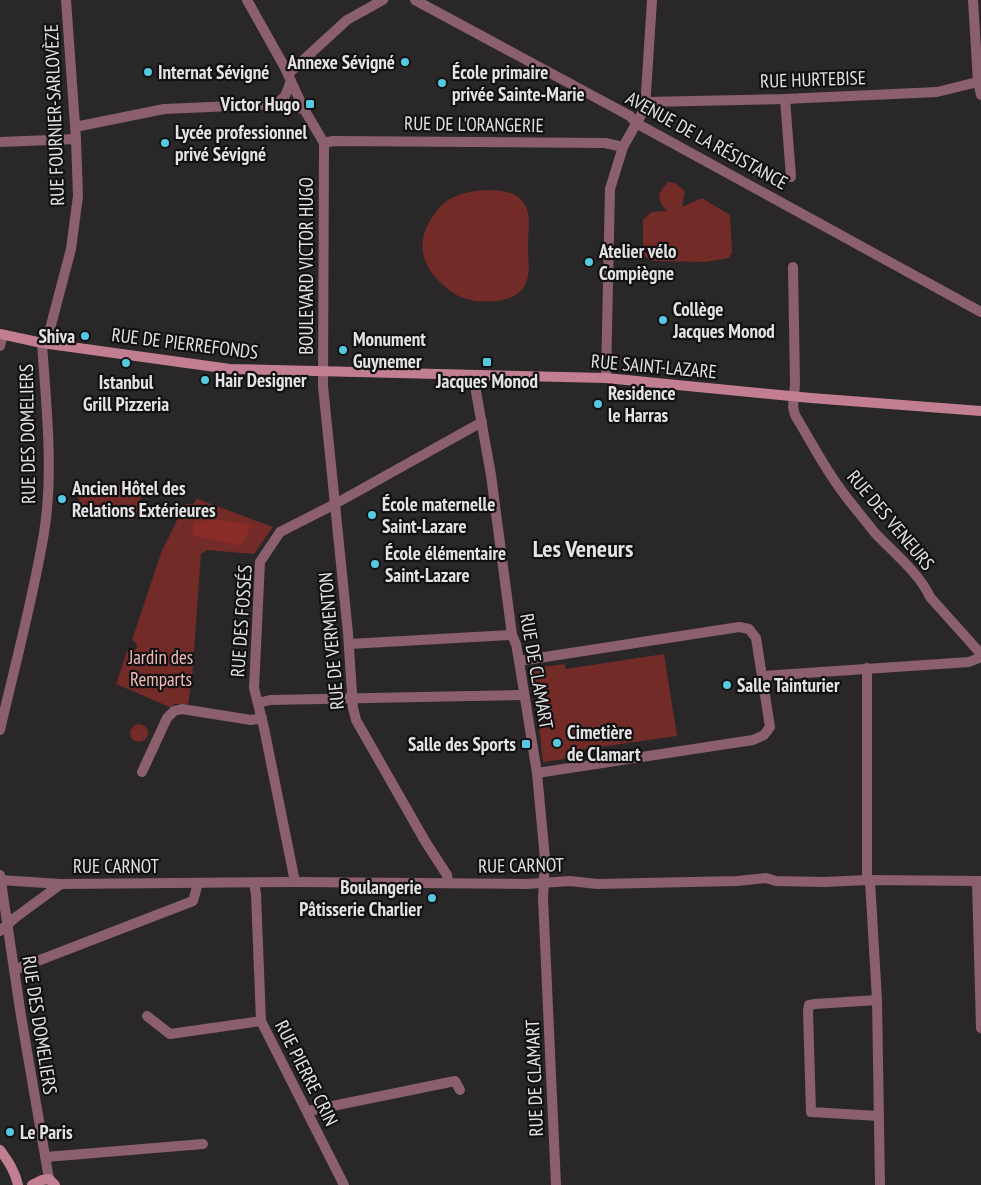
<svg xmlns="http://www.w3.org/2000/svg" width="981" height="1185" font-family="'PT Sans Narrow',sans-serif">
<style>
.green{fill:#732b27}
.forest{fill:#892c28}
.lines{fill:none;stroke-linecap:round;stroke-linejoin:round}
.street{stroke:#8b606c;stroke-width:10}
.secondary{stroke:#c27f92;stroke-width:10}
.poi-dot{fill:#56c9e1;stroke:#121112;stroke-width:2}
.labels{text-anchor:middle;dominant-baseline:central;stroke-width:4.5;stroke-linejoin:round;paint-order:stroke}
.poi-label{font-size:19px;font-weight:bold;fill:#e4e2e4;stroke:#121112;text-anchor:start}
.street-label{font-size:19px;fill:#e4e2e4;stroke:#121112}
.park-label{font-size:19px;fill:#f2bcb6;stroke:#121112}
.district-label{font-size:24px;font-weight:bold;fill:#e4e2e4;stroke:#121112}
</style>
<rect width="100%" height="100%" fill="#2a2729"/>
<g class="green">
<path d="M668,182L675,183L685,191L682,207L702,198L730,215L732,252L729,258L706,262L652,261L643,255V220L651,212L667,211C656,199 657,194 668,182Z"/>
<path d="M492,190C503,191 516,192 523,202C532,213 528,229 528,242C527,254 531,269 527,280C521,301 494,303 475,301C462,299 451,293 442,284C420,264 416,240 433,216C437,210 442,204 448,200C462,192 477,190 492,190Z"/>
<polygon points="92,483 137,487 137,491 141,492 139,517 134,516 134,520 89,515 90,511 81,506 78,497 84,489 92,487"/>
<polygon points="195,498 273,527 254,554 207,550 201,554 192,678 188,704 174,704 172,708 116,684 127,651 133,652 137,648 136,643 132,640 161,553 185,504 193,504 196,501"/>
<polygon points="664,654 677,736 578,750 578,757 543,762 539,726 541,723 530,669 564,664 566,669"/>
<circle cx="139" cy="733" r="9"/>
</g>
<polygon class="forest" points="223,520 252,525 241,546 192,535 195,521"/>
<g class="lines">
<g class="street">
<polyline points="247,0 284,66 304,109 324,143 323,386 348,633 353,708 356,720 425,841 447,875 448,882"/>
<polyline points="415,0 630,116 636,123 981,312"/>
<polyline points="973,0 978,82 981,95"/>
<polyline points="288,74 347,20 383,0"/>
<polyline points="785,99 791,177"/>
<polyline points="646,102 785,99 937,92 981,81"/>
<polyline points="277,104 285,96 291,81"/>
<polyline points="75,127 164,109 277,104 304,109"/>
<polyline points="0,142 76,139"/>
<polyline points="324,143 333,141 605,143 623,147"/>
<path d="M793,267L795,384L793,407L795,415C813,445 829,476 851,503C859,513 867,523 875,533C892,551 920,574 930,597L981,654"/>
<polyline points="0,346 3,335"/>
<polyline points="473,375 491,475 512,635 516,644 519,661 537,773 545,859 543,898 556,1185"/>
<polyline points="606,378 610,189 623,147 645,108 652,0"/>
<polyline points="349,644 512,635"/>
<polyline points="519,661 739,627 749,629 756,638 770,727 764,735 753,740 537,773"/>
<polyline points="762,676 969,662 981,657"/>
<polyline points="258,703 270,700 524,695"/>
<path d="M0,730C15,665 33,599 44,533C54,470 46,405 42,343L50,329L71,249L78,196L76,139L66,0"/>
<polyline points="142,772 167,718 174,711 182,709 251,720 262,718"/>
<polyline points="0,875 21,1016 49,1179"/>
<polyline points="0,880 61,884 295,882 527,884 570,881 597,884 737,881 766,878 776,881 825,882 867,880 981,881"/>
<polyline points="867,880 867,668"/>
<polyline points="870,880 877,1000 880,1185"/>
<polyline points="977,881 981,1028"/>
<polyline points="295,882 264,728 254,688 260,562 280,532 335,504 482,422"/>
<polyline points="254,883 256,894 261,1021 344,1185"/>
<polyline points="0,931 16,917 61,884"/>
<polyline points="14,970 193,901 198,883"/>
<polyline points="877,1000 815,1004 809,1005 808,1011 811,1112 879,1116"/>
<polyline points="147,1016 170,1034 261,1021"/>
<polyline points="308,1111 455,1081 460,1090"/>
<polyline points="46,1157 203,1144"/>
</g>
<g class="secondary">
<polyline points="0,334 42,343 230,369 606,378 811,398 981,411"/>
<path d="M0,1150C8,1161 15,1171 18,1185"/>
<polyline points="32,1185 42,1180 49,1179 55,1185"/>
</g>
</g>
<g class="poi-dot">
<circle cx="405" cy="62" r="5"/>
<circle cx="148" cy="72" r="5"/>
<circle cx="442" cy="83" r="5"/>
<rect x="305" y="99" width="10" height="10" rx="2.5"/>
<circle cx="165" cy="143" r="5"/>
<circle cx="589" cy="262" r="5"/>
<circle cx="663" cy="320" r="5"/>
<circle cx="85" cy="336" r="5"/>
<circle cx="343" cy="350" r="5"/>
<rect x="482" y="357" width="10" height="10" rx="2.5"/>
<circle cx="126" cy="363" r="5"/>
<circle cx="205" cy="380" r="5"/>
<circle cx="598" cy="404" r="5"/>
<circle cx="62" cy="499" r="5"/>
<circle cx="372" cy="515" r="5"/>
<circle cx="375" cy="564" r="5"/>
<circle cx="727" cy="685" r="5"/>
<circle cx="557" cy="743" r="5"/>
<rect x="521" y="739" width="10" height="10" rx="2.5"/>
<circle cx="432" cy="898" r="5"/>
<circle cx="10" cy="1132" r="5"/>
</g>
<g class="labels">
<g class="poi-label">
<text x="395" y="62" text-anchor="end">Annexe Sévigné</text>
<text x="158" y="72">Internat Sévigné</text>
<text x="452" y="72">École primaire<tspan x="452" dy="22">privée Sainte-Marie</tspan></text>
<text x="300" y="104" text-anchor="end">Victor Hugo</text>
<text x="175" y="132">Lycée professionnel<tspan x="175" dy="22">privé Sévigné</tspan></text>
<text x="599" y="251">Atelier vélo<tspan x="599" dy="22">Compiègne</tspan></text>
<text x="673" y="309">Collège<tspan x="673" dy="22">Jacques Monod</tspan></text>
<text x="75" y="336" text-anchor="end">Shiva</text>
<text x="353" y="339">Monument<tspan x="353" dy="22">Guynemer</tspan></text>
<text x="215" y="380">Hair Designer</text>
<text x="487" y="381" text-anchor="middle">Jacques Monod</text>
<text x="126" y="382" text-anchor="middle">Istanbul<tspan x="126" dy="22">Grill Pizzeria</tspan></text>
<text x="608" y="393">Residence<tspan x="608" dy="22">le Harras</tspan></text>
<text x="72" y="488">Ancien Hôtel des<tspan x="72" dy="22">Relations Extérieures</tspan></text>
<text x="382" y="504">École maternelle<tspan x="382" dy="22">Saint-Lazare</tspan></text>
<text x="385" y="553">École élémentaire<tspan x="385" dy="22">Saint-Lazare</tspan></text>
<text x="737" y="685">Salle Tainturier</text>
<text x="567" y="732">Cimetière<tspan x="567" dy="22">de Clamart</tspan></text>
<text x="516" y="744" text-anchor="end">Salle des Sports</text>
<text x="422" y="887" text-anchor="end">Boulangerie<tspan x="422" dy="22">Pâtisserie Charlier</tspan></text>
<text x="20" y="1132">Le Paris</text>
</g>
<g class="street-label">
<text transform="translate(813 79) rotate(-2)">RUE HURTEBISE</text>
<text transform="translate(54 115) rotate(-92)">RUE FOURNIER-SARLOVÈZE</text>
<text transform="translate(474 124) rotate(1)">RUE DE L'ORANGERIE</text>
<text transform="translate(707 140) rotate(29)">AVENUE DE LA RÉSISTANCE</text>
<text transform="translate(306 266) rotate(-90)">BOULEVARD VICTOR HUGO</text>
<text transform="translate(185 343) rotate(7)">RUE DE PIERREFONDS</text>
<text transform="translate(654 366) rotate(5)">RUE SAINT-LAZARE</text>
<text transform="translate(27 434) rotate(-91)">RUE DES DOMELIERS</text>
<text transform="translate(891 520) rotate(50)">RUE DES VENEURS</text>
<text transform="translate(241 621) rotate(-86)">RUE DES FOSSÉS</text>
<text transform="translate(331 641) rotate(-95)">RUE DE VERMENTON</text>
<text transform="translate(537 671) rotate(80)">RUE DE CLAMART</text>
<text transform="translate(521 865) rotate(-1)">RUE CARNOT</text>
<text x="116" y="866">RUE CARNOT</text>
<text transform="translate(40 1025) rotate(81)">RUE DES DOMELIERS</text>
<text transform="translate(307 1073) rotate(63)">RUE PIERRE CRIN</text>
<text transform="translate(534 1078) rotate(-92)">RUE DE CLAMART</text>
</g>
<g class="park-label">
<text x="161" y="657">Jardin des<tspan x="161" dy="22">Remparts</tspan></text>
</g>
<g class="district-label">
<text x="583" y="548">Les Veneurs</text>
</g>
</g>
</svg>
